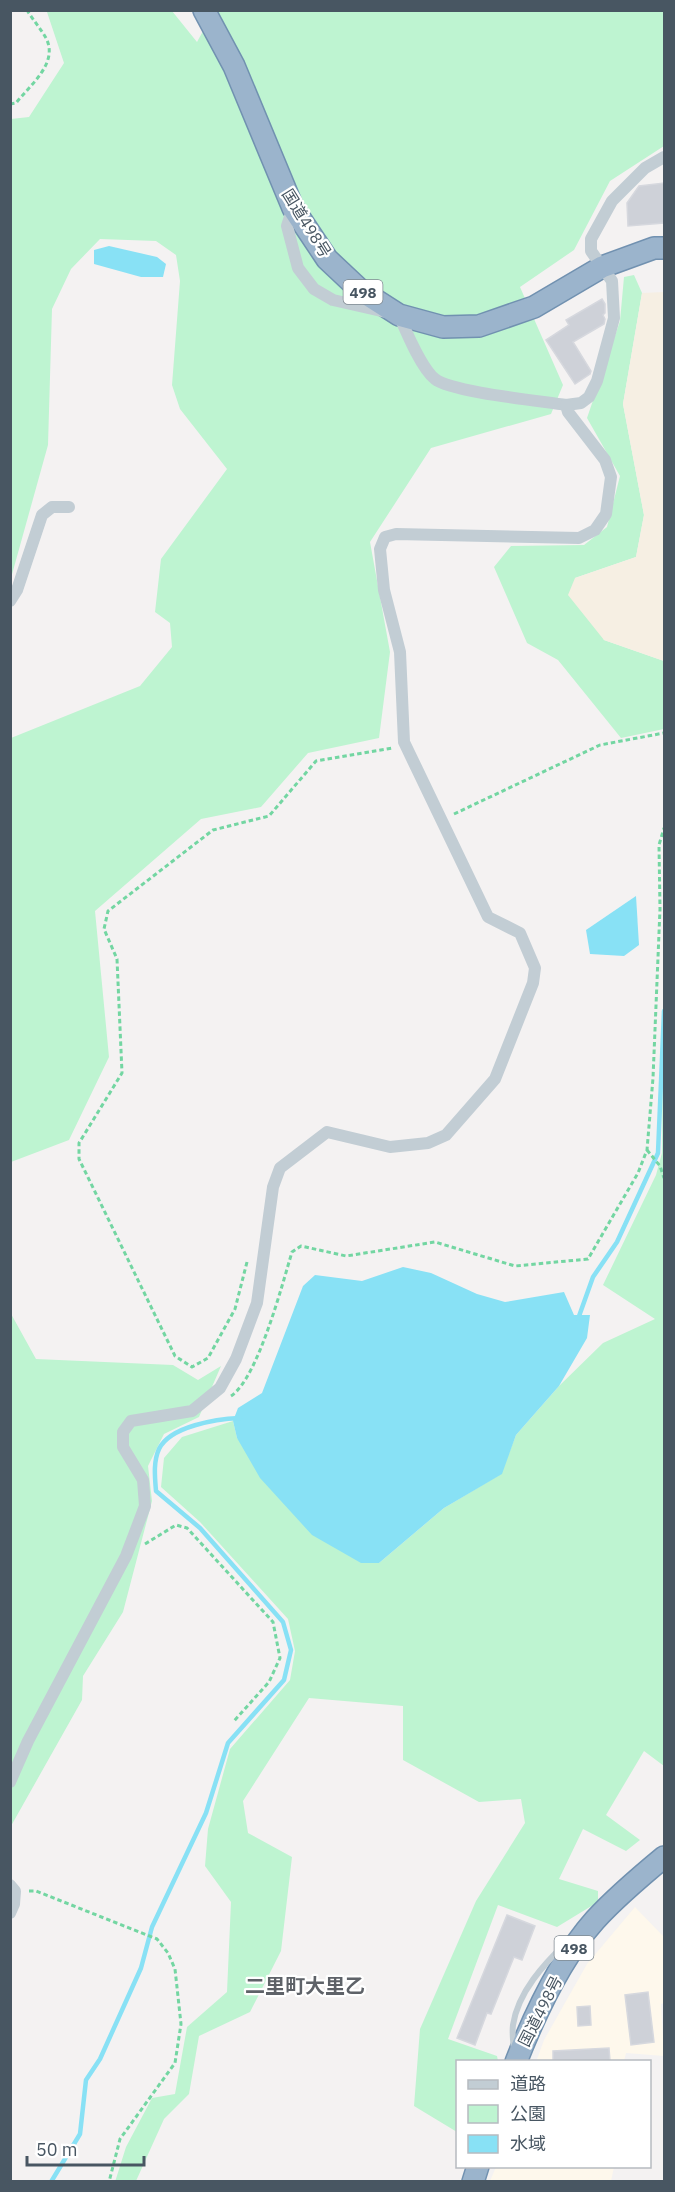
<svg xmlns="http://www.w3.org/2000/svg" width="675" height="2192" font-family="'IBM Plex Sans','Noto Sans JP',sans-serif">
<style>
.commercial{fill:#fef8ec}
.green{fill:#bef4d1}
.sand{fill:#f6efe3}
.water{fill:#88e1f5}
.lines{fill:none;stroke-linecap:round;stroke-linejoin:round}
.stream{stroke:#88e1f5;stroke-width:4.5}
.building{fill:#ced1d8;stroke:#d6d8de;stroke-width:1.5}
.trunk-casing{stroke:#7191b0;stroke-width:24}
.path{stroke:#73d6a2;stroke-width:3;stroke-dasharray:4.5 3;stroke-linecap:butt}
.service{stroke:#c2cdd4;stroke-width:6}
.minor{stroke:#c2cdd4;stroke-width:12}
.trunk{stroke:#9bb4cc;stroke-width:21}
.labels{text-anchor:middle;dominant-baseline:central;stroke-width:4.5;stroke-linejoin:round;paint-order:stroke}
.shield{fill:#fff;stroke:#7f8991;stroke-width:1.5}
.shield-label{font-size:15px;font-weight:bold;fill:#485662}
.street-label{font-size:16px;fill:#485662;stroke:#fff}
.quarter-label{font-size:20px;font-weight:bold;fill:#5e6268;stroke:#fff}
</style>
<rect width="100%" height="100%" fill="#f4f2f2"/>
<g class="commercial">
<polygon points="635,1907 664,1937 664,2003 661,2004 664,2056 626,2053 624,2061 536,2062 544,2040 587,1964"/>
<polygon points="496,2167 496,2166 614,2167 611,2181 490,2181"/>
</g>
<g class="green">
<polygon points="48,11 172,11 197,42 214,11 664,11 664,146 610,181 574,250 520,287 563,385 551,414 431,448 370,542 390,652 379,738 308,753 261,807 201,819 95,911 109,1057 69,1140 11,1162 11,738 140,686 172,647 170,623 155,612 161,559 227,469 180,409 172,385 180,281 176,255 156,241 100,239 71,269 52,309 48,445 11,578 11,119 29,117 64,63 47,12"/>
<polygon points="634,275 642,293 623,404 644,515 636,557 575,578 604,640 664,661 664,729 621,738 558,660 527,643 494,567 511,546 584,545 607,527 620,476 587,418 620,321 624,277"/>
<polygon points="664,855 664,1766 644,1751 606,1815 640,1840 626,1851 583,1829 559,1879 598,1891 598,1902 557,1927 498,1905 448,2039 497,2056 498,2061 458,2062 457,2132 414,2106 420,2029 476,1901 525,1823 521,1799 479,1802 403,1760 403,1706 309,1698 243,1801 248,1833 292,1857 281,1951 250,2012 199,2036 189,2094 164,2119 136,2181 115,2182 126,2147 152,2098 175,2094 187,2027 227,1992 231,1902 205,1866 208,1829 230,1749 290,1680 295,1651 288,1619 200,1522 161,1487 164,1458 182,1437 233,1421 237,1438 379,1563 444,1508 501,1474 516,1435 559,1386 603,1343 655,1319 603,1285 656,1175 662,1153"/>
<polygon points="10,1312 36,1359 173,1365 198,1380 221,1366 199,1417 164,1434 148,1466 152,1501 123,1612 83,1676 82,1700 11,1826"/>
</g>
<polygon class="sand" points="664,292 664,661 604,640 568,595 575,578 636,557 644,515 623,404 642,293"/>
<g class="water">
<polygon points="109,246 157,257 166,264 163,277 141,277 94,264 94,250"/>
<polygon points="636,896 639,945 624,956 590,954 586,930"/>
<polygon points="403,1267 431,1273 477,1294 505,1302 564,1292 574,1315 590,1315 587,1338 559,1386 516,1435 502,1474 444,1508 379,1563 361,1563 312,1535 260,1478 237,1438 233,1421 238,1408 262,1393 303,1286 315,1275 362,1281"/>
</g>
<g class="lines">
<g class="stream">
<polyline points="578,1319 593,1277 617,1242 658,1153 664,1011"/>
<path d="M51,2182L80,2134L86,2080L100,2059L141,1968L152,1927L206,1813L228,1743L284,1680L291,1650L283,1622L200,1528L156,1491C155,1478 153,1462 159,1449C170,1426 217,1419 240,1418"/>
</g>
</g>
<g class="building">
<polygon points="664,183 664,223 628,226 627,203 639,186"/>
<polygon points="602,299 605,304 605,313 603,315 605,319 604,324 573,342 591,371 590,374 575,384 546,340 569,325 566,320"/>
<polygon points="507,1915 535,1926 522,1960 514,1957 491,2014 487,2013 475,2045 457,2038"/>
<polygon points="648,1992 654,2042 631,2045 625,1995"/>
<polygon points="590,2006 591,2025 578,2026 577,2007"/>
<polygon points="609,2048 610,2061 553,2061 553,2051"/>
</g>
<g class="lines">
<defs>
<g id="trunk">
<polyline points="204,10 234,66 293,208 327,259 360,290 399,315 443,327 479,326 534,307 602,267 654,248 664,248"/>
<path d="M516,2062C534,2016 562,1957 595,1920C616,1897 641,1876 664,1857"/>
<polyline points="473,2182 478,2166"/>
</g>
</defs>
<use href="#trunk" class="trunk-casing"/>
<g class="path">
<path d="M10,104L16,103C30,85 59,63 46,38C41,29 33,20 27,10"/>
<polyline points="454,814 600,745 664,733"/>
<polyline points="647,1150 660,1166 664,1178"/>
<polyline points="247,1262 235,1309 208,1358 192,1367 175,1356 79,1159 79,1143 122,1073 117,959 104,929 108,911 213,830 269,816 316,761 392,748"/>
<path d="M231,1396C258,1378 282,1285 292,1252L301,1246L346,1256L435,1242L515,1266L588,1259L638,1173L647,1150L653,1078L660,909L659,845L664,828"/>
<polyline points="145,1544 176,1525 187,1528 273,1622 280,1658 269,1682 234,1721"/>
<polyline points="29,1891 36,1891 157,1939 168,1953 175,1969 181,2024 175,2063 120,2139 109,2182"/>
</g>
<path class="service" d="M514,2049C513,2041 512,2032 513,2025C518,1992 544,1964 567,1942"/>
<g class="minor">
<path d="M293,208L287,226L298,268L314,289L333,300L399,315C406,331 421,368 435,379C451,392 541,401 566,405L581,403L589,397L597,381L614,318L612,281L591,251V239L612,201L645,168L664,157"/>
<polyline points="10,601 17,590 42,515 52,507 69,507"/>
<polyline points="10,1782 28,1741 126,1556 145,1506 143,1480 123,1447 123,1432 131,1421 192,1411 220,1388 236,1359 257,1303 273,1187 280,1168 327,1132 390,1147 428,1143 446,1135 495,1079 533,983 535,968 520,933 488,917 404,742 400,652 384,590 380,549 385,537 396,534 579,538 595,530 606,514 611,477 605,460 568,412 566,405"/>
<polyline points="10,1885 15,1891 14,1904 10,1913"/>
</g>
<use href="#trunk" class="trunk"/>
</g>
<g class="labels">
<g class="shield">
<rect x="343.5" y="280" width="39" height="24" rx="4.5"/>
<rect x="554.5" y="1936" width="39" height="24" rx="4.5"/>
</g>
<g class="shield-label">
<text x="363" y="292">498</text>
<text x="574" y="1948">498</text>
</g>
<g class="street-label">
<text transform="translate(307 223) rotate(58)">国道498号</text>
<text transform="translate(540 2011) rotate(-63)">国道498号</text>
</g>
<g class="quarter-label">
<text x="305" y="1985">二里町大里乙</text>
</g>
</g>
<rect width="675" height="2192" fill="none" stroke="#485662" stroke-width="24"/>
<rect x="456" y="2060" width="195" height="108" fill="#ffffff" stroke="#b6bbc0" stroke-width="1.5"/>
<rect x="468" y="2080" width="30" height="9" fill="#c2cdd4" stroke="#b6bbc0" stroke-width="1.5"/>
<text x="510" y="2090" font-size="18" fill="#485662">道路</text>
<rect x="468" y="2105" width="30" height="18" fill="#bef4d1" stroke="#b6bbc0" stroke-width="1.5"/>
<text x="510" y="2120" font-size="18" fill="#485662">公園</text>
<rect x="468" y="2135" width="30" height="18" fill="#88e1f5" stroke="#b6bbc0" stroke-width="1.5"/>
<text x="510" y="2150" font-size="18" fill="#485662">水域</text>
<path d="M27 2156v9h117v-9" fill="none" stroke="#485662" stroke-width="3"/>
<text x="36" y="2156" font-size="18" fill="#485662" stroke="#ffffff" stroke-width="4.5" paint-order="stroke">50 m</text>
</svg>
